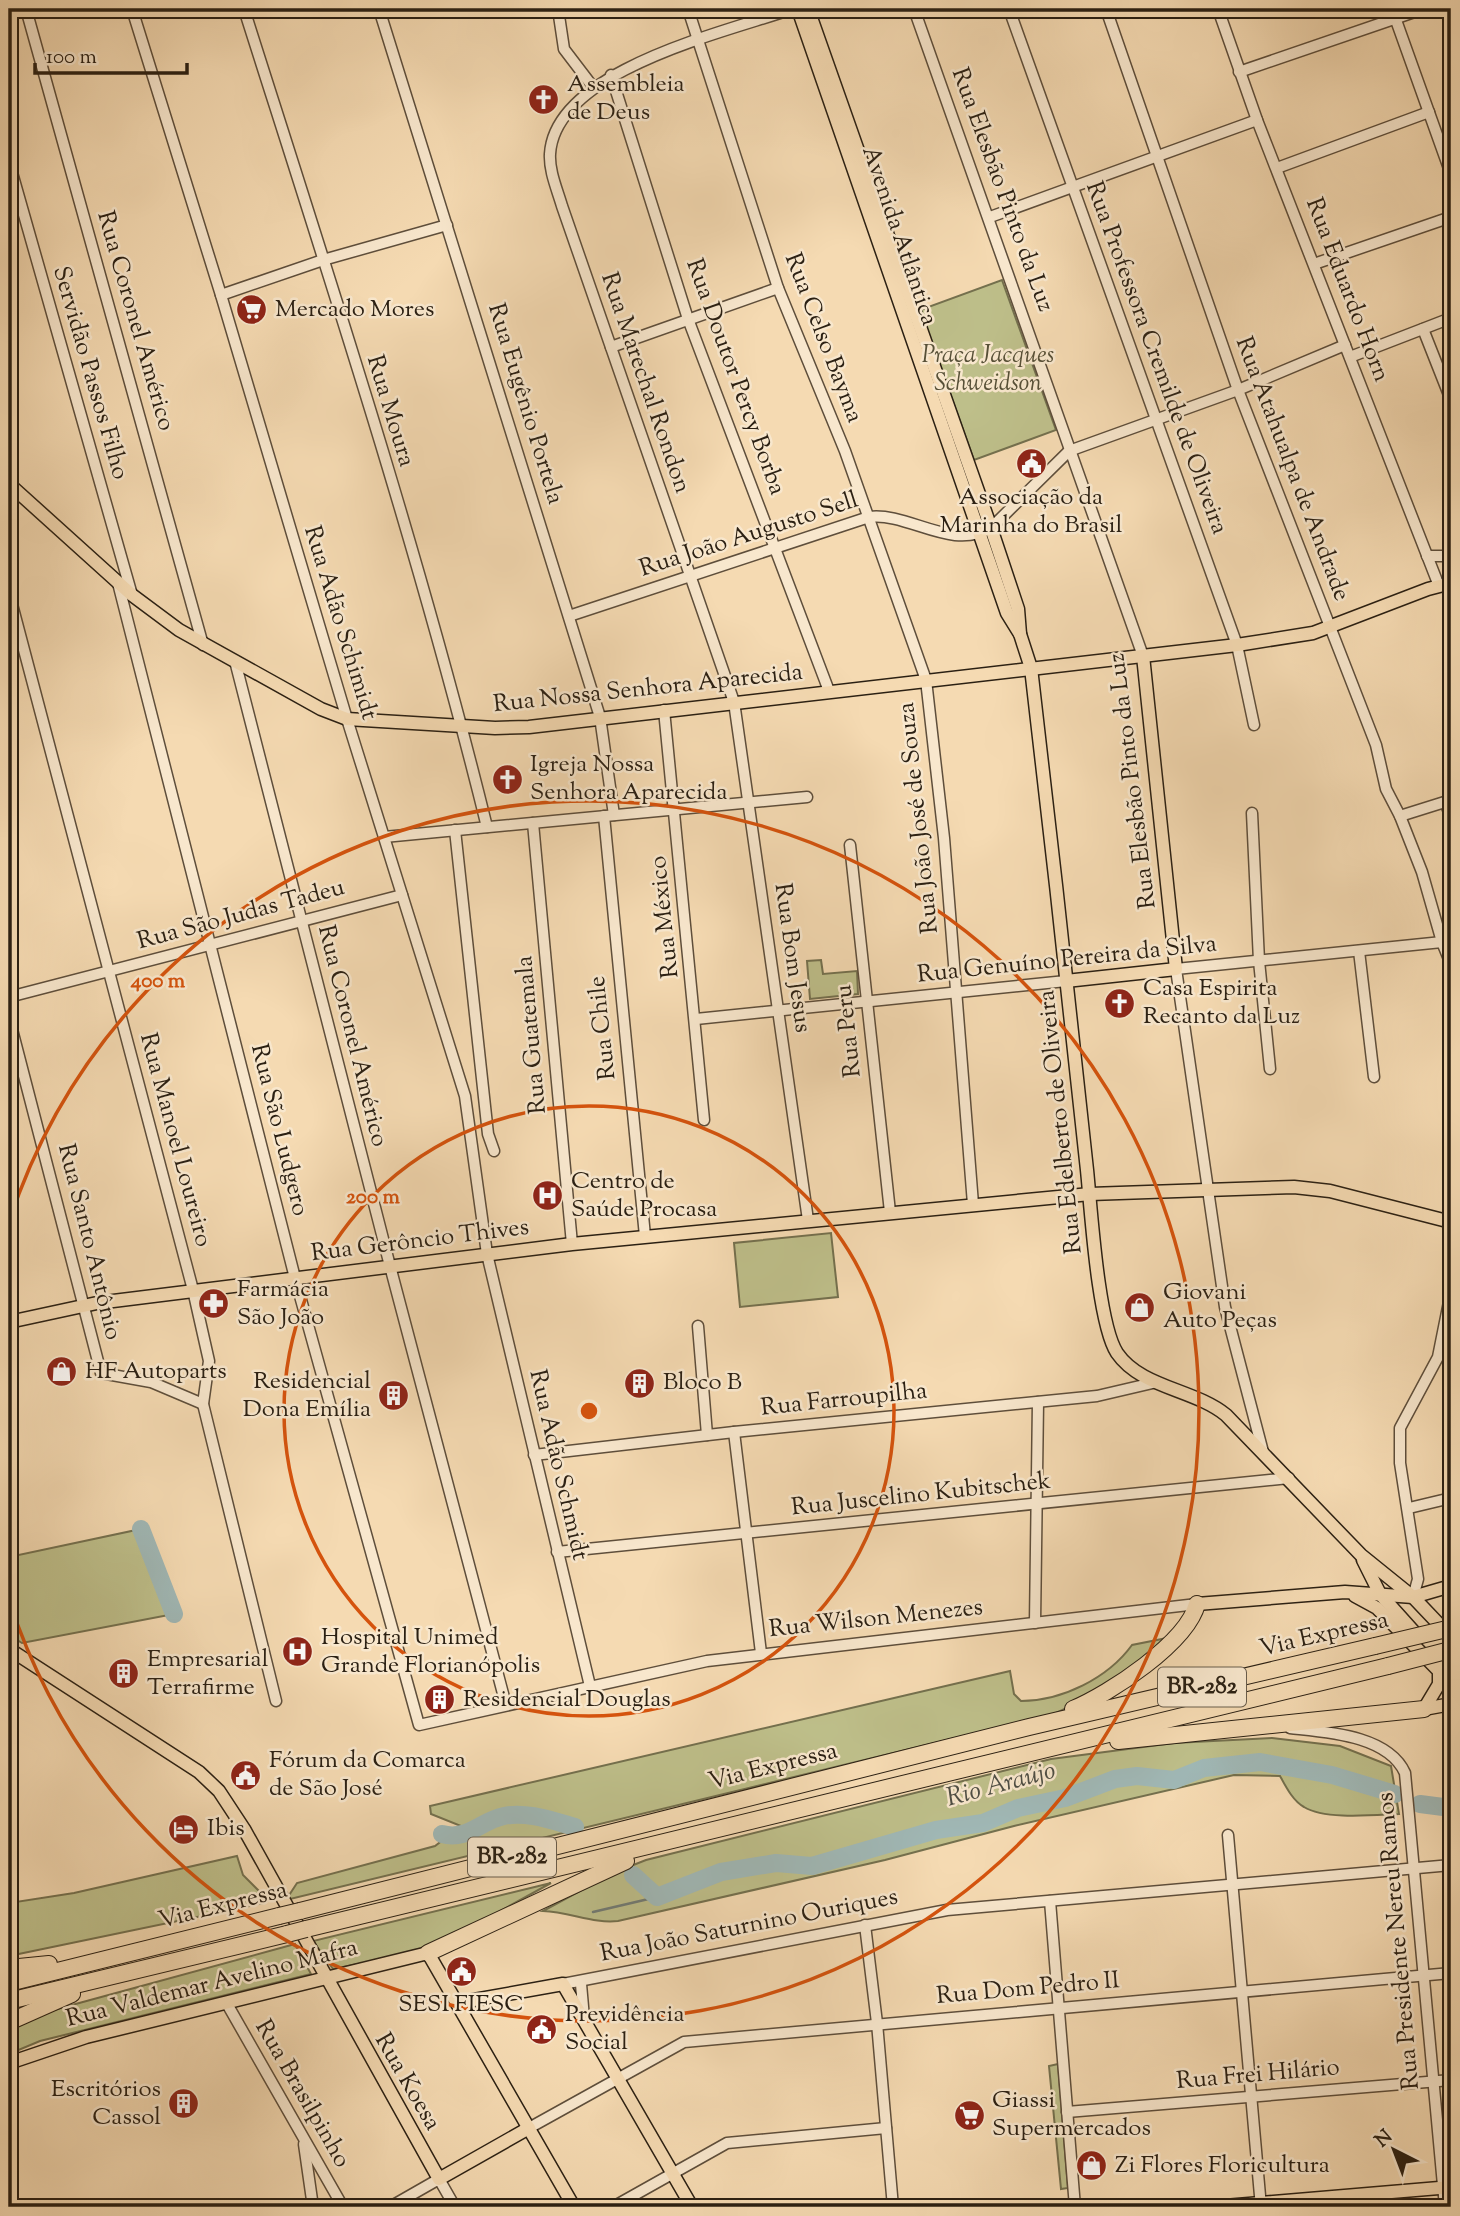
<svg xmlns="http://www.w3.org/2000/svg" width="1460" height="2216" font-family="'Sorts Mill Goudy',serif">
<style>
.green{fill:#bebf8a;stroke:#74704e;stroke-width:2}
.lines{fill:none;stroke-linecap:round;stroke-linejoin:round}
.stream{stroke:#717b75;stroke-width:2.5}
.river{stroke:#a0b8b6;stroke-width:18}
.minor-casing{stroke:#5e4e3b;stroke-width:13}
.major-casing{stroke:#2b2013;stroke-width:15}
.highway-casing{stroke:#2b2013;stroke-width:18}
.minor{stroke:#f8e7cd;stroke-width:10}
.major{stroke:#f5dab2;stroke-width:12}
.highway{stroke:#f5dab2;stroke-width:16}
.highway-bridge-casing{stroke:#2b2013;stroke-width:18;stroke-linecap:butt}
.highway-bridge{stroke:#f5dab2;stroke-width:16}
.ring{fill:none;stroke:#d5530d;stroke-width:3.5}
.labels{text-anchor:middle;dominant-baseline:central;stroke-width:5;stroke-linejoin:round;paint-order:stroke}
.shield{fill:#f8e7cd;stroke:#685c4b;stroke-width:2}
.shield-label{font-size:23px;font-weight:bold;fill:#2b2013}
.poi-label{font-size:24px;fill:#2b2013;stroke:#f8e7cd;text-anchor:start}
.street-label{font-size:24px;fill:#2b2013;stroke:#f8e7cd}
.park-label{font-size:24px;font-style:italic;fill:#575037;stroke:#f8e7cd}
.water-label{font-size:26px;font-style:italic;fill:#4e4e44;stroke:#f8e7cd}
.centre{fill:#d5530d;stroke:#f8e7cd;stroke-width:3.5}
.ring-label{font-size:21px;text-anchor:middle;font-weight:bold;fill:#d5530d;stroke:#f8e7cd;stroke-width:5;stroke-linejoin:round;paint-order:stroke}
</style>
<rect width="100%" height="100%" fill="#f5dab2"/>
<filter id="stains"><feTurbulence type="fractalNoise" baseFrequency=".00286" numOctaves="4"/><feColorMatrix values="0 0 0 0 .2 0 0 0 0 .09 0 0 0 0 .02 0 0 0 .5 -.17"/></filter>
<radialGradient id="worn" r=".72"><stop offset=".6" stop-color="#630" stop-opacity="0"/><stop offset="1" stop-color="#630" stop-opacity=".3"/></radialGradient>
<g class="green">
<polygon points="1002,280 1056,430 974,460 920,310"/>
<polygon points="821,960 823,974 857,971 858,994 810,999 807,961"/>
<polygon points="831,1233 838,1297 740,1307 734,1243"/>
<polygon points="141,1529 174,1614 22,1643 9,1635 9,1557"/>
<path d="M1167,1638C1133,1669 1096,1695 1054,1714L286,1900L297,1883L435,1846L461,1826L431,1814L430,1806L1010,1671L1014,1694L1021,1701C1062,1701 1108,1678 1132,1645Z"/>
<path d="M1272,1738L1340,1746L1391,1766L1399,1814C1374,1815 1325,1820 1304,1807C1293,1801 1286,1787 1280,1776L1234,1775L1014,1826L885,1860L618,1921C594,1924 570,1912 543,1911L613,1873L646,1860L1051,1759L1174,1743Z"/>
<polygon points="237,1856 243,1875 266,1898 264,1903 9,1956 9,1903 74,1893"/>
<polygon points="551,1883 446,1941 403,1955 333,1969 313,1941"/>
<polygon points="295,1944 311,1974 40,2041 9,2054 9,2030 39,2014"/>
<polygon points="1058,2064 1068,2188 1061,2189 1049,2066"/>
</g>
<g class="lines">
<polyline class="stream" points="593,1912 657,1897"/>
<g class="river">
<polyline points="141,1529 174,1614"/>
<polyline points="1420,1804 1451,1808"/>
<path d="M442,1834C467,1841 480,1821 504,1816C527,1811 553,1821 575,1827"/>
<polyline points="633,1875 657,1897 721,1872 776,1863 812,1866 936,1830 983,1823 1018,1808 1065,1798 1115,1779 1137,1776 1174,1780 1204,1768 1260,1762 1332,1775 1395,1794"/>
</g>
<defs>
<g id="minor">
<polyline points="26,9 203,645"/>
<polyline points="132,9 221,295 347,719 465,1096 487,1254 590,1686"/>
<path d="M244,9C330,280 419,551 487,827"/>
<polyline points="379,9 600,717 614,815"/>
<polyline points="558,9 564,49 593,87"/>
<polyline points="688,9 778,288 845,451 926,680 944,838 973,1204"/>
<path d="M792,9C726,32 555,70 550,154C549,171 557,189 562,206L734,702L808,1220"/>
<polyline points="914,9 1143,656"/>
<polyline points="1009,9 1237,645 1254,725"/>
<polyline points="1106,9 1238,390 1376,745 1386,789 1400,816 1422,872 1442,942 1451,964"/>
<polyline points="1218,9 1257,120 1439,586"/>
<polyline points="1392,9 1451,174"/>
<polyline points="1239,72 1423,9"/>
<polyline points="611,75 688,319 829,691"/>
<polyline points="9,162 132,595"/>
<polyline points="1277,168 1429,112"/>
<polyline points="990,217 1257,120"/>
<polyline points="1314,264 1451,217"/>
<polyline points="221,295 323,260 447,225"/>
<polyline points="1423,329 1451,400"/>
<polyline points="611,347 778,288"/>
<polyline points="1350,357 1451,318"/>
<polyline points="1427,556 1451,556"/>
<polyline points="118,583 295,1278 419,1725 707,1661 1197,1604"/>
<polyline points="9,593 193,1290 209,1361 203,1404 276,1701"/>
<path d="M569,616L869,517C909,512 950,551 991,528L1069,451L1238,390L1345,345"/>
<polyline points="235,661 390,1266 506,1705"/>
<polyline points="664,710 704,1120"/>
<polyline points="1445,802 1451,817"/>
<polyline points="1252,813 1259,961 1270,1069"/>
<polyline points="604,816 645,1236"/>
<polyline points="1400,816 1451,800"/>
<polyline points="533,823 572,1244"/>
<polyline points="455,830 488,1134 494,1151"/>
<polyline points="384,837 807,797"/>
<polyline points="850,845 890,1212"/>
<polyline points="1359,951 1374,1077"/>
<polyline points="9,997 402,895"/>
<polyline points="9,1018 101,1373 151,1382 203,1404"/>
<polyline points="696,1019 1066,981"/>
<polyline points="698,1326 707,1435"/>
<polyline points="734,1432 761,1653"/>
<polyline points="1263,1452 1225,1307 1176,969 1442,942"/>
<polyline points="534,1455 734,1432 1097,1396 1157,1382"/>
<polyline points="1409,1508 1451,1498"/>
<polyline points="557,1552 1289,1478"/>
<polyline points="1413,1597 1418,1579 1400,1463 1400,1428 1438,1357 1451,1292"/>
<polyline points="1035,1623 1038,1402"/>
<path d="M1290,1728C1326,1732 1388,1735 1405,1773L1445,2207"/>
<polyline points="1228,1835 1261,2207"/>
<polyline points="1050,1901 1075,2207"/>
<polyline points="865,1925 877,2023 893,2207"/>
<polyline points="563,1984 947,1910 1451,1865"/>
<polyline points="581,1984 584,2018"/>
<polyline points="226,2002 343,2207"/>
<polyline points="1067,2112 1451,2080"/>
<polyline points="529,2128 684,2042 1451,1973"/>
<polyline points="304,2144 313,2207"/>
<polyline points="390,2207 439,2179 455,2207"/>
<polyline points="613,2207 727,2143 886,2128"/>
</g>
<g id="major">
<path d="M798,9L1007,613L1020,634L1031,668C1051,835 1069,1003 1087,1170C1091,1209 1098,1324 1117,1353C1141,1388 1194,1389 1226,1415L1361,1555L1413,1597L1451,1637"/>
<polyline points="808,9 991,528 1018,609 1020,634"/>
<polyline points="9,484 132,595 179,630 321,709 347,719 495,728 529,727 1237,645 1313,633 1428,589 1451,583"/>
<polyline points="1066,981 1176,969 1143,656"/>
<polyline points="9,1322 97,1303 572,1244 1090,1194 1294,1187 1330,1191 1451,1222"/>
<polyline points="1363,1560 1380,1594 1415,1633"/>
<polyline points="1355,1596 1377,1608 1439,1671 1439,1684 1424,1709"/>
<polyline points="1197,1604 1345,1592 1413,1597 1451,1586"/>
<polyline points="9,1649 199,1772 219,1791 244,1829 439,2179 529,2128"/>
<polyline points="1435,1654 1451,1671"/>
<polyline points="1424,1709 1451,1704"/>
<polyline points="457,2003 563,1984 692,2207"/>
<polyline points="9,2063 86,2037 428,1953 574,2207"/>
<polyline points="1213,2207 1451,2187"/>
</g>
<g id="highway">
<path d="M1073,1709C1109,1694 1187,1643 1197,1604"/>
<polyline points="1118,1741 1424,1709"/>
<polyline points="300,1911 1029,1727 1375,1646"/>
<polyline points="306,1929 1388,1666"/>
<polyline points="428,1953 626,1861"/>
<polyline points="9,1968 49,1964"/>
<polyline points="9,1983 279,1916"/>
<polyline points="9,2001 287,1934"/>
<polyline points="9,2022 72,1994"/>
</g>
</defs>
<use href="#minor" class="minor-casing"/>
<use href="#major" class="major-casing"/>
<use href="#highway" class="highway-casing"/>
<use href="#minor" class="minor"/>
<use href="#major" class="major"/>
<use href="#highway" class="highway"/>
<defs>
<g id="highway-bridge">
<polyline points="1375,1646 1451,1628"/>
<polyline points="1388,1666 1450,1650"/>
<polyline points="279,1916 300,1911"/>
<polyline points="287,1934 306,1929"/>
</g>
</defs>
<use href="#highway-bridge" class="highway-bridge-casing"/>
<use href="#highway-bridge" class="highway-bridge"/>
</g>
<g class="ring">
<circle cx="589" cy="1411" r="305"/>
<path d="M9 1222A610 610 0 1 1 9 1600"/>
</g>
<defs>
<symbol id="church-disc" viewBox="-11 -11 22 22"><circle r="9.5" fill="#8f2418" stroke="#f8e7cd"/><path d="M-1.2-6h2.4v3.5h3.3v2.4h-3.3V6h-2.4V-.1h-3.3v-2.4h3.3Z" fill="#fff"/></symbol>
<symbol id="supermarket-disc" viewBox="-11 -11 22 22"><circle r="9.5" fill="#8f2418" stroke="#f8e7cd"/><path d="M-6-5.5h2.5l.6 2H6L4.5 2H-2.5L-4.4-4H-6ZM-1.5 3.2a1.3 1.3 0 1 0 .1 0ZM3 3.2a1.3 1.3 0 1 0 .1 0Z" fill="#fff"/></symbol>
<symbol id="civic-disc" viewBox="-11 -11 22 22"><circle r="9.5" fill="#8f2418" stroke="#f8e7cd"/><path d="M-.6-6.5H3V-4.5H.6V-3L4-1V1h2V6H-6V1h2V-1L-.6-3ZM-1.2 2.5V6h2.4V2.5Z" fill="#fff"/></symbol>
<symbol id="hospital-disc" viewBox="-11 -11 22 22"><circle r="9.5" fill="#8f2418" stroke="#f8e7cd"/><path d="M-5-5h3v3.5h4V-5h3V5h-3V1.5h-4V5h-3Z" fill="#fff"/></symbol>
<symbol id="pharmacy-disc" viewBox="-11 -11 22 22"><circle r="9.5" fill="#8f2418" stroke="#f8e7cd"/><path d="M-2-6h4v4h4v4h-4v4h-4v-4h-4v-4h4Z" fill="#fff"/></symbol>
<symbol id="shop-disc" viewBox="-11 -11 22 22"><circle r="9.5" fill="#8f2418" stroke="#f8e7cd"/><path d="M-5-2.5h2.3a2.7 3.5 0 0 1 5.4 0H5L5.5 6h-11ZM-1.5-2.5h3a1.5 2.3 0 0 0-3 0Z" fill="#fff"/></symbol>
<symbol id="building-disc" viewBox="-11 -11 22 22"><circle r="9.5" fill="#8f2418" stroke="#f8e7cd"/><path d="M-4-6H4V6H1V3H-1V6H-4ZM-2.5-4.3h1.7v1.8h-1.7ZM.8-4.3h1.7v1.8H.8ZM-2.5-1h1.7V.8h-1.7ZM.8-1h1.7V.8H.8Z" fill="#fff"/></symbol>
<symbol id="hotel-disc" viewBox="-11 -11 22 22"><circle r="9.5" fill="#8f2418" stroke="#f8e7cd"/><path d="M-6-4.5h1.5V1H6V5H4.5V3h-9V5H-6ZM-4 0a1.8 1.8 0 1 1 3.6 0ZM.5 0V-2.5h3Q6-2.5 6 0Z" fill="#fff"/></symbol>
</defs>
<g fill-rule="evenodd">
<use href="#church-disc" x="526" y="82" width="35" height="35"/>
<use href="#supermarket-disc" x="234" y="292" width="35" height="35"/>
<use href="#civic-disc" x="1014" y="446" width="35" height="35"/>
<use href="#church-disc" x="490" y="762" width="35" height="35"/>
<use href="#church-disc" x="1102" y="986" width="35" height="35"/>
<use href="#hospital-disc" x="530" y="1178" width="35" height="35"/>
<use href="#pharmacy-disc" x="196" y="1286" width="35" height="35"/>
<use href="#shop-disc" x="1122" y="1290" width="35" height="35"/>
<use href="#shop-disc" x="44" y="1354" width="35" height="35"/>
<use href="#building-disc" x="622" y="1366" width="35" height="35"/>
<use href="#building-disc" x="376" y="1378" width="35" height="35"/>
<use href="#hospital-disc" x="280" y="1634" width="35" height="35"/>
<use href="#building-disc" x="106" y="1656" width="35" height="35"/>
<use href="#building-disc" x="422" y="1682" width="35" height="35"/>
<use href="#civic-disc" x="228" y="1758" width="35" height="35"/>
<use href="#hotel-disc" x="166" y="1812" width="35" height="35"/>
<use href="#civic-disc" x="444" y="1954" width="35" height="35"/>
<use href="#civic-disc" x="524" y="2012" width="35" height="35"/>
<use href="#building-disc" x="166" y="2086" width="35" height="35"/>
<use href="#supermarket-disc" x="952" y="2098" width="35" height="35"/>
<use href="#shop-disc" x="1074" y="2148" width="35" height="35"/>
</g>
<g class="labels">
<g class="shield">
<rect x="1158" y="1667.5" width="88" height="39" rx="5"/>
<rect x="468" y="1837.5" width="88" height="39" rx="5"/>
</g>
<g class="shield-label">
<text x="1202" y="1687">BR-282</text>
<text x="512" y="1857">BR-282</text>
</g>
<g class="poi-label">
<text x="567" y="85">Assembleia<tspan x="567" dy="28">de Deus</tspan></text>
<text x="275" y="310">Mercado Mores</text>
<text x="1031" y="498" text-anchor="middle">Associação da<tspan x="1031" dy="28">Marinha do Brasil</tspan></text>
<text x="530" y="765">Igreja Nossa<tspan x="530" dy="28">Senhora Aparecida</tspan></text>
<text x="1143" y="989">Casa Espirita<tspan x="1143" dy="28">Recanto da Luz</tspan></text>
<text x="571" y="1182">Centro de<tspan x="571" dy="28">Saúde Procasa</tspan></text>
<text x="237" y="1290">Farmácia<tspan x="237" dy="28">São João</tspan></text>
<text x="1163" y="1293">Giovani<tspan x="1163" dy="28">Auto Peças</tspan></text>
<text x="85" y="1372">HF Autoparts</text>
<text x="371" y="1382" text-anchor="end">Residencial<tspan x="371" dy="28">Dona Emília</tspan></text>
<text x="663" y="1383">Bloco B</text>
<text x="321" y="1638">Hospital Unimed<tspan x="321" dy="28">Grande Florianópolis</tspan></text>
<text x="147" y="1660">Empresarial<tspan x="147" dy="28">Terrafirme</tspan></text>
<text x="463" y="1700">Residencial Douglas</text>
<text x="269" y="1761">Fórum da Comarca<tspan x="269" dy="28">de São José</tspan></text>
<text x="207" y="1829">Ibis</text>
<text x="461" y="2005" text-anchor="middle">SESI FIESC</text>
<text x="565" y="2015">Previdência<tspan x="565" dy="28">Social</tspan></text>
<text x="161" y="2090" text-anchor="end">Escritórios<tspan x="161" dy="28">Cassol</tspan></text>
<text x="992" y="2101">Giassi<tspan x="992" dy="28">Supermercados</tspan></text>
<text x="1115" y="2166">Zi Flores Floricultura</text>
</g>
<g class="street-label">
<text transform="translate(1002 190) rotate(70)">Rua Elesbão Pinto da Luz</text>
<text transform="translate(899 236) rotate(71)">Avenida Atlântica</text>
<text transform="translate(1347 290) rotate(69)">Rua Eduardo Horn</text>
<text transform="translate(135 321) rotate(74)">Rua Coronel Américo</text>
<text transform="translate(823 338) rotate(69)">Rua Celso Bayma</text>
<text transform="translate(1156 358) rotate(70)">Rua Professora Cremilde de Oliveira</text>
<text transform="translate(90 373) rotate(74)">Servidão Passos Filho</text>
<text transform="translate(735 377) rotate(70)">Rua Doutor Percy Borba</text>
<text transform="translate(645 383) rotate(71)">Rua Marechal Rondon</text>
<text transform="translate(525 404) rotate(73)">Rua Eugênio Portela</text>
<text transform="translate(390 411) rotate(73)">Rua Moura</text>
<text transform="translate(1292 469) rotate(69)">Rua Atahualpa de Andrade</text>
<text transform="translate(749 535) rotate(-18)">Rua João Augusto Sell</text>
<text transform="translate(340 623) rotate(73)">Rua Adão Schimidt</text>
<text transform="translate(648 689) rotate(-6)">Rua Nossa Senhora Aparecida</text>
<text transform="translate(1133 781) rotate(-97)">Rua Elesbão Pinto da Luz</text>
<text transform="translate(919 818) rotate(-96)">Rua João José de Souza</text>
<text transform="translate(241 915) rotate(-15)">Rua São Judas Tadeu</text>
<text transform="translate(665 917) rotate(-96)">Rua México</text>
<text transform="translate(792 958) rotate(82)">Rua Bom Jesus</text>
<text transform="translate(1067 960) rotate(-6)">Rua Genuíno Pereira da Silva</text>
<text transform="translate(603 1028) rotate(-96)">Rua Chile</text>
<text transform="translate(849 1031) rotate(-96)">Rua Peru</text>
<text transform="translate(532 1035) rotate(-95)">Rua Guatemala</text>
<text transform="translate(352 1036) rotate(76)">Rua Coronel Américo</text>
<text transform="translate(1061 1122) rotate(-96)">Rua Edelberto de Oliveira</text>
<text transform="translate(279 1130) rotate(76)">Rua São Ludgero</text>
<text transform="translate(175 1140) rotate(75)">Rua Manoel Loureiro</text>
<text transform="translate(420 1241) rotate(-7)">Rua Gerôncio Thives</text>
<text transform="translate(89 1242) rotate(76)">Rua Santo Antônio</text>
<text transform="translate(844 1400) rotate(-6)">Rua Farroupilha</text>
<text transform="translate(558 1465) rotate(77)">Rua Adão Schmidt</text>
<text transform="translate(921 1495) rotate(-6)">Rua Juscelino Kubitschek</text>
<text transform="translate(876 1619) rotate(-6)">Rua Wilson Menezes</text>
<text transform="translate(1324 1635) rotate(-13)">Via Expressa</text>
<text transform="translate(773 1767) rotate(-14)">Via Expressa</text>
<text transform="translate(223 1906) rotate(-14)">Via Expressa</text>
<text transform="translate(749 1926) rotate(-11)">Rua João Saturnino Ouriques</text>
<text transform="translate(1399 1941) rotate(-95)">Rua Presidente Nereu Ramos</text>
<text transform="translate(212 1984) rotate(-14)">Rua Valdemar Avelino Mafra</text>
<text transform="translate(1028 1989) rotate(-5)">Rua Dom Pedro II</text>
<text transform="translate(1258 2075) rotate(-5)">Rua Frei Hilário</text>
<text transform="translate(407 2082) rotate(60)">Rua Koesa</text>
<text transform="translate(302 2094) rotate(60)">Rua Brasilpinho</text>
</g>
<g class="park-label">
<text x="988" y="356">Praça Jacques<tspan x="988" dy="28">Schweidson</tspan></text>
</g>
<g class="water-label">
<text transform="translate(1001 1785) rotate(-15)">Rio Araújo</text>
</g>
</g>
<circle cx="589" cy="1411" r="10" class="centre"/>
<g class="ring-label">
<text x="158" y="987">400 m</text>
<text x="373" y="1203">200 m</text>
</g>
<rect width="1460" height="2216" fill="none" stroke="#f5dab2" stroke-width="35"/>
<rect x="10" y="10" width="1439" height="2195" fill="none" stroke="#2b2013" stroke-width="3.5"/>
<rect x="18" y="18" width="1425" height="2181" fill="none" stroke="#2b2013" stroke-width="2"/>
<g transform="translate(1394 2150) rotate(318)" stroke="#f8e7cd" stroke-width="5" paint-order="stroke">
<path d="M0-5L12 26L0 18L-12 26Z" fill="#2b2013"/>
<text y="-10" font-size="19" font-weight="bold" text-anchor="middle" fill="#2b2013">N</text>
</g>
<path d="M35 63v10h152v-10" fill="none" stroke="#2b2013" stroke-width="3.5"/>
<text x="46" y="63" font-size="21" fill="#2b2013" stroke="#f8e7cd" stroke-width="5" paint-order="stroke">100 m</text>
<rect width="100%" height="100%" filter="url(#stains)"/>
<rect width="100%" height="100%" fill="url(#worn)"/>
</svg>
